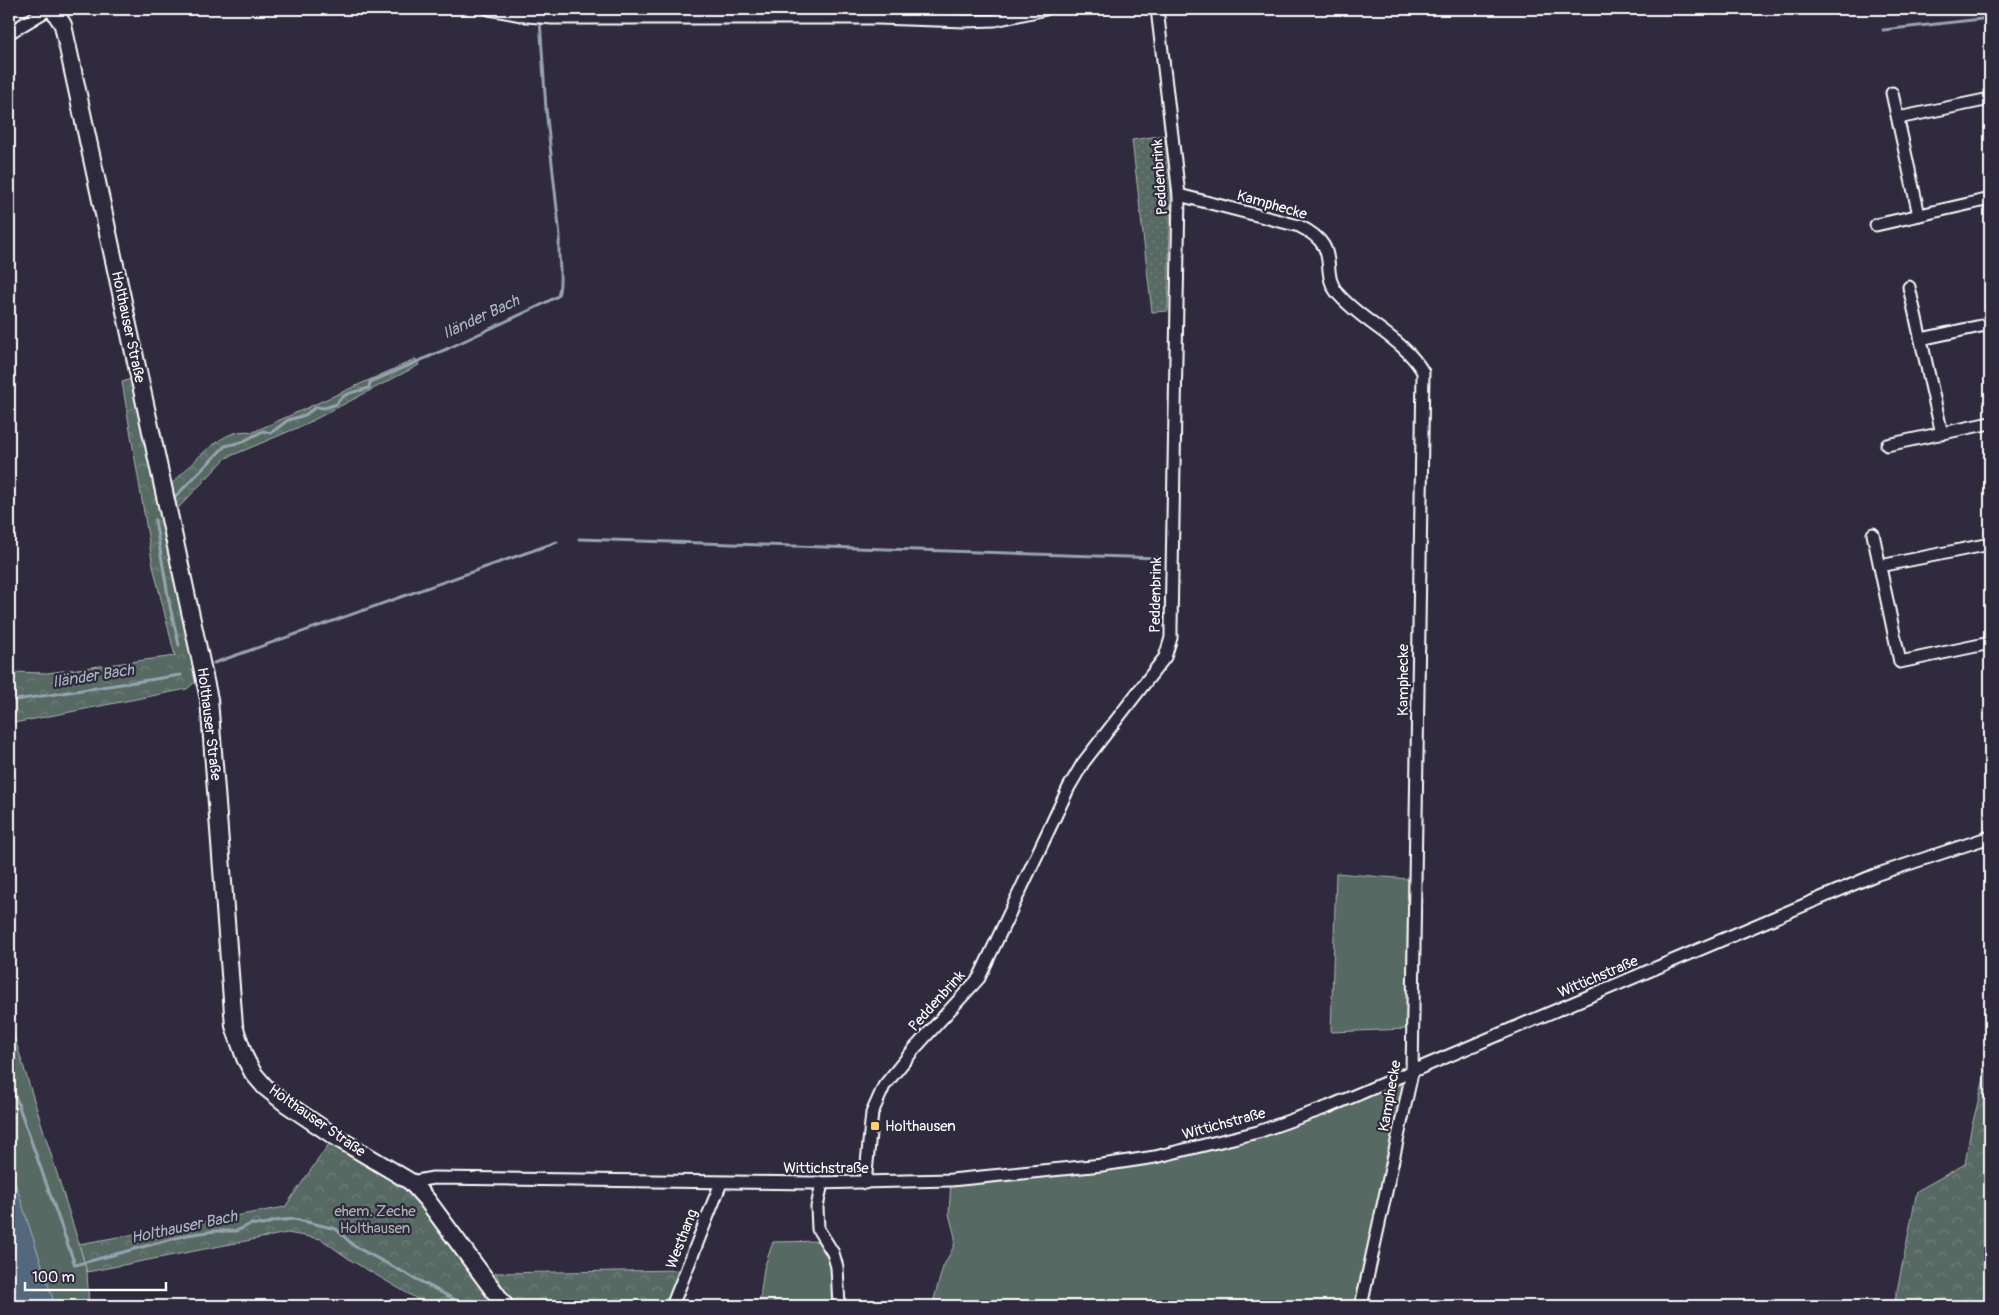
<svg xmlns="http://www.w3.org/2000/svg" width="1999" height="1315" font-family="Pangolin,sans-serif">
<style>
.grass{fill:#576a64;stroke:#abb4b2}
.forest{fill:url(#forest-crowns);stroke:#abb4b2}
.garden{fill:url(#garden-dots);stroke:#abb4b2}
.water{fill:#52687d;stroke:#97a4b1}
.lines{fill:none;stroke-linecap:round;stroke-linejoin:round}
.stream{stroke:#97a4b1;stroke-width:3}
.street-casing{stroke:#fff;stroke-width:15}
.secondary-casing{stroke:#fff;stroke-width:20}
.street{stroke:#2f2a3d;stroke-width:11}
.secondary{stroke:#2f2a3d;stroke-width:16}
.poi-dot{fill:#ffd166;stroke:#2f2a3d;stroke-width:2}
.labels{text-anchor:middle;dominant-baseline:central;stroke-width:4.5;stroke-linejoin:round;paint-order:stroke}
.street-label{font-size:15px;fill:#fff;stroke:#2f2a3d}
.poi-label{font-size:15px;fill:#fff;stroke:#2f2a3d;text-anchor:start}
.park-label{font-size:15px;fill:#abb4b2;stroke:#2f2a3d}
.water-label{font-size:16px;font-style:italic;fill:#a8b4be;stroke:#2f2a3d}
</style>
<defs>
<pattern id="forest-crowns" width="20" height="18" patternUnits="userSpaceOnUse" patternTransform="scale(1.25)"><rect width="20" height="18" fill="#576a64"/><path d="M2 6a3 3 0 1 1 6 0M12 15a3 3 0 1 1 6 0" fill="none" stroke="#70807b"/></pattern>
<pattern id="garden-dots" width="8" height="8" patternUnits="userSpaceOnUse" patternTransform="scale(1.25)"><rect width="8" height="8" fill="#576a64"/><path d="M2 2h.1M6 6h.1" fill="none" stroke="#70807b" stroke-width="1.8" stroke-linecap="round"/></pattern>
</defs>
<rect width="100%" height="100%" fill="#2f2a3d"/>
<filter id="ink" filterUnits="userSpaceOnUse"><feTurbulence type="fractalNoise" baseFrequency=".02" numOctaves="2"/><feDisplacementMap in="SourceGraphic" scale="10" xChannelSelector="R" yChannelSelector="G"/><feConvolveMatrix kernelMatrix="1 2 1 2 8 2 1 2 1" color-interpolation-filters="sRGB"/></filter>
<g filter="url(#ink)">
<g class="grass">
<polygon points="1336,873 1408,879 1406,1029 1331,1032"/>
<polygon points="9,1020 79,1244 87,1272 89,1306 55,1306 9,1164"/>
<polygon points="1412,1073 1361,1306 932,1306 943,1267 954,1246 955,1237 949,1214 951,1180 1211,1145"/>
<polygon points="824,1241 828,1246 839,1306 759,1306 764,1268 773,1242"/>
</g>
<g class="forest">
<path d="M416,359L419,365L304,425L226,458L162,525L204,674L187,689L9,724V672L47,673L175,656L153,566L122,382L131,379L157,496C184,478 217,424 253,432Z"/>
<polygon points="1990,1055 1990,1306 1894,1306 1917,1191 1965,1164 1971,1129"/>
<polygon points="333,1138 409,1184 500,1306 429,1306 352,1261 321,1239 287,1233 87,1272 79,1244 285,1207"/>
<polygon points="683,1270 673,1304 680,1306 514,1306 495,1273"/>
</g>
<polygon class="garden" points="1165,135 1171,187 1168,311 1152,312 1132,140"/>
<polygon class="water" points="9,1164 55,1306 9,1306"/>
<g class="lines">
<g class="stream">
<polyline points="1883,30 1990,18"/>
<path d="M175,497L225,446L242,442L263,431L271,433L288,420L305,415L316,407L324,408L337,404C341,392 358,392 369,388L370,382L449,348L541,305L558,296C564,276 556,255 560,236L546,109L540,20"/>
<polyline points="155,520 170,607 179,645"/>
<polyline points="579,539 1158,558"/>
<polyline points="214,663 557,542"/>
<polyline points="9,701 181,675"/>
<polyline points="9,1078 11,1084 9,1086"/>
<polyline points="11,1084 75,1265 187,1235 215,1231 236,1231 251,1224 263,1225 274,1221 294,1219 336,1229 354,1246 467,1306"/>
</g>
<defs>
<g id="street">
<polyline points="489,9 527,16 552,18 878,18 965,21 995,20 1046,9"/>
<polyline points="9,33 49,9"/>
<polyline points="1892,93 1919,215"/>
<polyline points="1898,118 1990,99"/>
<path d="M1179,195L1299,226C1345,248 1317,271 1339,295C1365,324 1403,338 1423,372L1412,1073L1361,1306"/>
<polyline points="1876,225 1990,199"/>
<polyline points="1909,287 1942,434"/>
<polyline points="1921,339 1990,324"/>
<polyline points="1887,445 1990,423"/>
<polyline points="1873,534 1900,662 1990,643"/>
<polyline points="1880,566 1990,544"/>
<polyline points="411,1182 433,1178 814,1183 951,1180 1102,1165 1155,1157 1258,1132 1328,1107 1875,875 1990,837"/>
<polyline points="822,1183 817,1207 818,1229 833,1253 837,1267 839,1306"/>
<polyline points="865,1183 872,1113 884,1086 915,1048 979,978 1069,787 1083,763 1165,657 1171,638 1171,627 1179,195 1157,9"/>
<polyline points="672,1306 721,1183"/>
</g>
<polyline id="secondary" points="53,9 63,25 209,699 234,1026 245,1058 253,1073 265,1087 285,1103 334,1136 411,1182 427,1200 505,1306"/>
</defs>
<use href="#street" class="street-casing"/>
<use href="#secondary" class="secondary-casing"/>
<use href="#street" class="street"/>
<use href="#secondary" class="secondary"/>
</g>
</g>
<rect class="poi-dot" x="870" y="1121" width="10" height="10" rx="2.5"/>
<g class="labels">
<g class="street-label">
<text transform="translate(1160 177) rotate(-94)">Peddenbrink</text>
<text transform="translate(1272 205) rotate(16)">Kamphecke</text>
<text transform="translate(128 327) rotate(78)">Holthauser Straße</text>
<text transform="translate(1156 595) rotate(-89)">Peddenbrink</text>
<text transform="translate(1403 680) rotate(-90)">Kamphecke</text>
<text transform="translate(209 724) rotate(83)">Holthauser Straße</text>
<text transform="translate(1598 977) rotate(-23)">Wittichstraße</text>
<text transform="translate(937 1001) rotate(-48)">Peddenbrink</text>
<text transform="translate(1390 1096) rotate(-80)">Kamphecke</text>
<text transform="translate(317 1121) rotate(35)">Holthauser Straße</text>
<text transform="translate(1224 1124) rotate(-15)">Wittichstraße</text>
<text x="826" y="1168">Wittichstraße</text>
<text transform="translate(682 1239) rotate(-69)">Westhang</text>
</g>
<g class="poi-label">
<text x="885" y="1126">Holthausen</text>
</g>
<g class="park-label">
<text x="375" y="1211">ehem. Zeche<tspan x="375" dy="17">Holthausen</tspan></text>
</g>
<g class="water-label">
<text transform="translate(481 317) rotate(-25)">Iländer Bach</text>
<text transform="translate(93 676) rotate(-9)">Iländer Bach</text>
<text transform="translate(184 1227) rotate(-12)">Holthauser Bach</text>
</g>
</g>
<rect width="1999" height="1315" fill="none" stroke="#2f2a3d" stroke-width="30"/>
<rect x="15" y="15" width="1969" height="1285" fill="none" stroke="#fff" stroke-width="2" filter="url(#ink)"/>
<path d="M25 1282v8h141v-8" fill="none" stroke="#ffffff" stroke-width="2.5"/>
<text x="32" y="1282" font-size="15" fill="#ffffff" stroke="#2f2a3d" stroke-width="4" paint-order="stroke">100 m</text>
</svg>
